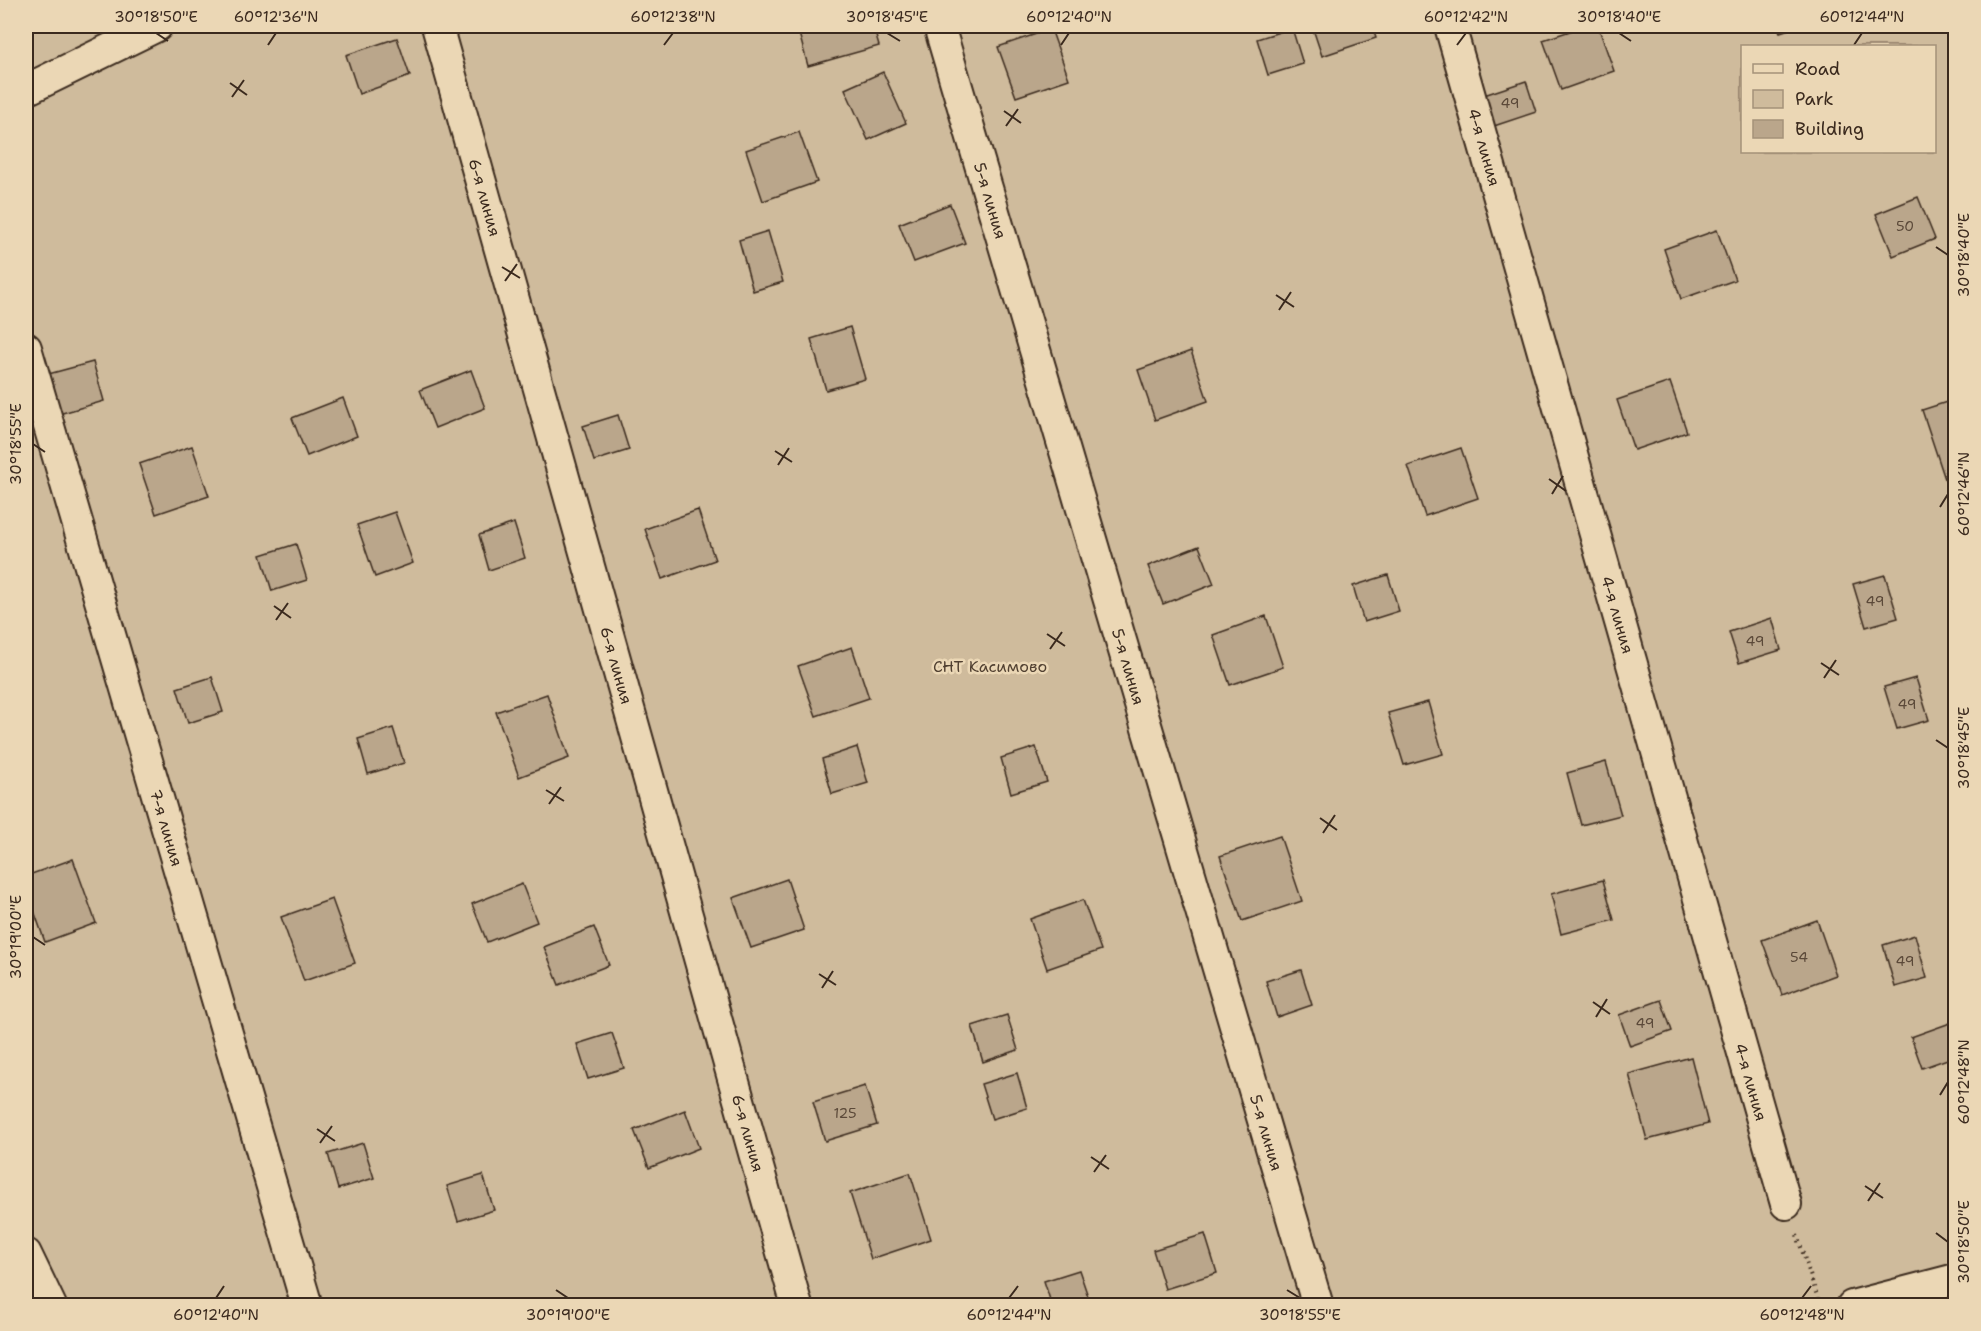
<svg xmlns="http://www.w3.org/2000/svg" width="1981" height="1331" font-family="'Shantell Sans',sans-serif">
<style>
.green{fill:#cfbb9c;stroke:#85725d;stroke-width:1.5;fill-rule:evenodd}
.building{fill:#baa68b;stroke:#3b2a1e;stroke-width:1.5}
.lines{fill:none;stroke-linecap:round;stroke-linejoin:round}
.street-casing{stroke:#3b2a1e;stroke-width:34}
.path{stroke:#3b2a1e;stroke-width:4;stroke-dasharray:1.5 4.5;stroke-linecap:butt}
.street{stroke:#ebd7b5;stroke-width:30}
.ticks{fill:none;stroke:#3b2a1e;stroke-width:2}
.labels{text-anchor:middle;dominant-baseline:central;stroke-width:5;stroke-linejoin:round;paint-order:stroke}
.number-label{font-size:14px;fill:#5b4939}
.street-label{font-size:16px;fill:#3b2a1e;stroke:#ebd7b5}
.park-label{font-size:16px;fill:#514031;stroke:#ebd7b5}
.neatline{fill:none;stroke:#3b2a1e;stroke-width:2}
.ticks-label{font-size:15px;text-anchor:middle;fill:#3b2a1e}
</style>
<rect width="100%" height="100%" fill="#ebd7b5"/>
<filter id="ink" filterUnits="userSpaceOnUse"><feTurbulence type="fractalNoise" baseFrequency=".0167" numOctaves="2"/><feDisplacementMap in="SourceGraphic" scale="12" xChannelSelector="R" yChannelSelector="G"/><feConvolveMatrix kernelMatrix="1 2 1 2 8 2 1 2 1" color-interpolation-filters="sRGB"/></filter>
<g filter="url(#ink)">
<path class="green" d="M26,26H1955V1305H26ZM1742,46H1934V152H1742Z"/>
<g class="building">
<polygon points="797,26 873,26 879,46 808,66"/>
<polygon points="1312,26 1372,26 1376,38 1322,56"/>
<polygon points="1585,26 1598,26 1614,71 1561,90 1543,40"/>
<polygon points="1777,26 1799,26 1780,32"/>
<polygon points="1292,28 1303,64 1268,75 1257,39"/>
<polygon points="1051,29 1069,79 1016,97 998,47"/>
<polygon points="397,38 410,76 359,94 346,55"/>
<polygon points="883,72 906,123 868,140 845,89"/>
<polygon points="1526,81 1536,112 1494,126 1484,95"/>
<polygon points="799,132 817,182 763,201 746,150"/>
<polygon points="1918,197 1935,239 1893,256 1876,214"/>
<polygon points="950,204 965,243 914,262 899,224"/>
<polygon points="1717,230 1735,280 1681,299 1664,249"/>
<polygon points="768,231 783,282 753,291 739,240"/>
<polygon points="850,327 865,379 826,390 811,339"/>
<polygon points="1191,351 1208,401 1155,420 1138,370"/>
<polygon points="93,362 104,401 52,416 41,376"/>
<polygon points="471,370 485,408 435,428 420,390"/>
<polygon points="1670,382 1687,432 1634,450 1617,400"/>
<polygon points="343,398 357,436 307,456 292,418"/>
<polygon points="1956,399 1956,479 1946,482 1922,410"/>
<polygon points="618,415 629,450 594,461 583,426"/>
<polygon points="192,446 209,496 156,514 139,464"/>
<polygon points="1461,448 1478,498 1425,516 1408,466"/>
<polygon points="698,510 715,560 662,579 645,529"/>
<polygon points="395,512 413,563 375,577 357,525"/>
<polygon points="514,523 525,558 489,570 479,535"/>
<polygon points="296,544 307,580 272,591 261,555"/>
<polygon points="1199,546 1214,584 1163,604 1148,566"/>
<polygon points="1388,575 1399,611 1364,622 1353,586"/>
<polygon points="1885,575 1898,618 1866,627 1853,584"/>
<polygon points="1266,616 1283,667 1230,685 1213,635"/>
<polygon points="1772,618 1781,650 1739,663 1729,632"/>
<polygon points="852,647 869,698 816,716 798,666"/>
<polygon points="212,677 223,712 188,723 177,688"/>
<polygon points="1916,678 1929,720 1897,729 1884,687"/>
<polygon points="547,694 569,758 519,777 496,712"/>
<polygon points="1428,702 1443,754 1404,765 1388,713"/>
<polygon points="393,728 404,763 368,774 358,739"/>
<polygon points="857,747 868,783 832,794 822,759"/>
<polygon points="1036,747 1047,782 1011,793 1001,758"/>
<polygon points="1606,762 1621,815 1581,825 1567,773"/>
<polygon points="1280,836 1302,901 1242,921 1220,856"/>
<polygon points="73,859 96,923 45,942 26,888 26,876"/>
<polygon points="787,879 804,930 751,948 733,898"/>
<polygon points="1603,880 1614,920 1561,934 1551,894"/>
<polygon points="522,884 537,922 487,942 472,904"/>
<polygon points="332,899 355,963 304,981 281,917"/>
<polygon points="1083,900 1101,950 1047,969 1030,919"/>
<polygon points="1817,920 1836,975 1782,995 1762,940"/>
<polygon points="594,927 609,965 559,985 544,947"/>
<polygon points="1915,935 1927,978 1895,987 1883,945"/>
<polygon points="1301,970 1312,1005 1277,1017 1266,981"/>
<polygon points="1661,1000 1672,1031 1630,1046 1619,1015"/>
<polygon points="1007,1015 1018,1050 983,1062 972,1026"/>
<polygon points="1953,1022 1956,1031 1956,1056 1922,1068 1911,1037"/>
<polygon points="612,1033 624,1068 588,1079 577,1044"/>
<polygon points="1691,1057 1708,1124 1647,1140 1629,1074"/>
<polygon points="1017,1073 1027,1108 992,1119 981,1084"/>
<polygon points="865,1086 877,1125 825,1141 813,1102"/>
<polygon points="685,1110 699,1148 649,1168 634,1130"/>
<polygon points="363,1143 374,1178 338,1189 328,1154"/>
<polygon points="910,1173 931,1239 871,1259 850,1193"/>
<polygon points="483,1175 494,1210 458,1221 447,1186"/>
<polygon points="1205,1234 1217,1273 1165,1289 1153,1250"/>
<polygon points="1079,1270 1091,1305 1052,1306 1044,1281"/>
</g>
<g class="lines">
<defs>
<g id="street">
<path id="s1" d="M437,26L797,1306"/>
<path id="s2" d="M939,26L1318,1306"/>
<path id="s3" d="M1450,26L1786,1204"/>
<polyline points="26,90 157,26"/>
<path id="s4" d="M26,348L307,1306"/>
<polyline points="26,1254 51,1306"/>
<polyline points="1852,1306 1956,1279"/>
</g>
</defs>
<use href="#street" class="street-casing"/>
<polyline class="path" points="1797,1235 1819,1302"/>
<use href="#street" class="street"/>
</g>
</g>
<path class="ticks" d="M156,33L168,41M887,33L900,41M1619,33L1631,41M268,45L276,33M664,45L673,33M1061,45L1069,33M1457,45L1466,33M1854,45L1862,33M230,83L247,95M232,97L244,80M1004,111L1021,123M1006,126L1018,109M1936,247L1948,255M502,267L520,278M505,281L517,264M1276,295L1294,307M1279,310L1291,292M33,444L45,452M775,451L792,462M778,465L789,448M1549,479L1566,491M1552,494L1563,476M1940,507L1948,494M274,606L291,618M276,620L288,603M1047,634L1065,646M1050,649L1062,632M1821,663L1839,675M1824,678L1836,660M1936,740L1948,748M546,790L564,801M549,804L561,787M1320,818L1337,830M1323,833L1335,815M33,937L45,945M819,974L836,985M822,988L833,971M1593,1002L1610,1014M1596,1017L1607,999M1940,1095L1948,1082M317,1129L335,1141M320,1143L332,1126M1091,1157L1109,1169M1094,1172L1106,1155M1865,1186L1883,1198M1868,1201L1880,1183M1936,1233L1948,1242M556,1290L568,1298M1287,1290L1300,1298M216,1298L224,1286M1009,1298L1018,1286M1802,1298L1811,1286"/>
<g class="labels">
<g class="number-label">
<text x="1510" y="103">49</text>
<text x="1905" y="226">50</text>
<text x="1875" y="601">49</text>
<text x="1755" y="641">49</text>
<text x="1907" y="704">49</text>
<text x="1799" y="957">54</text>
<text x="1905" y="961">49</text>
<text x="1645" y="1023">49</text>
<text x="845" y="1113">125</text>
</g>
<g class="street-label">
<text stroke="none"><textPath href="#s3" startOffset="126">4-я линия</textPath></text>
<text stroke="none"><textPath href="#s1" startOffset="178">6-я линия</textPath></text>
<text stroke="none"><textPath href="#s2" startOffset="182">5-я линия</textPath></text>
<text stroke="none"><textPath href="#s3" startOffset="612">4-я линия</textPath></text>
<text stroke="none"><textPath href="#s1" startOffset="664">6-я линия</textPath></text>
<text stroke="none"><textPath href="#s2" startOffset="668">5-я линия</textPath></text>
<text stroke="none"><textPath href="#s4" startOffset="500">7-я линия</textPath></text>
<text stroke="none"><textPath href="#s3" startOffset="1098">4-я линия</textPath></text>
<text stroke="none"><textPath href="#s2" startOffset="1154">5-я линия</textPath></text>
<text stroke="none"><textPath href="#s1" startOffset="1150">6-я линия</textPath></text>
</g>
<g class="park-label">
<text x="990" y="666">СНТ Касимово</text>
</g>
</g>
<rect width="1981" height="1331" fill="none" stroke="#ebd7b5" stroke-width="66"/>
<rect x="1741" y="45" width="195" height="108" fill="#ebd7b5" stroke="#a59279" stroke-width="1.5"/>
<rect x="1753" y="64" width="30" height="9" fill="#ebd7b5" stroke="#a59279" stroke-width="1.5"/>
<text x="1795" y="75" font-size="18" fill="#3b2a1e">Road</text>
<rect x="1753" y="90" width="30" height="18" fill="#cfbb9c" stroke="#a59279" stroke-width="1.5"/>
<text x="1795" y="105" font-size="18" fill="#3b2a1e">Park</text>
<rect x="1753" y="120" width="30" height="18" fill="#baa68b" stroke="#a59279" stroke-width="1.5"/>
<text x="1795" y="135" font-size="18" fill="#3b2a1e">Building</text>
<rect x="33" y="33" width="1915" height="1265" class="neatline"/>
<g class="ticks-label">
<text x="156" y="22">30°18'50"E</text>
<text x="276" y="22">60°12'36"N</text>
<text x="673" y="22">60°12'38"N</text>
<text x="887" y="22">30°18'45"E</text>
<text x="1069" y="22">60°12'40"N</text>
<text x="1466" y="22">60°12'42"N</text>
<text x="1619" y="22">30°18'40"E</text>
<text x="1862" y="22">60°12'44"N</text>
<text transform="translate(1964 255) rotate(-90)" y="5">30°18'40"E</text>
<text transform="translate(16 444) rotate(-90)" y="5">30°18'55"E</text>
<text transform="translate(1964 494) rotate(-90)" y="5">60°12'46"N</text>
<text transform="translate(1964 748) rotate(-90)" y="5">30°18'45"E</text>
<text transform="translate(16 937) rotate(-90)" y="5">30°19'00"E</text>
<text transform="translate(1964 1082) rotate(-90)" y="5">60°12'48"N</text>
<text transform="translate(1964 1242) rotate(-90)" y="5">30°18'50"E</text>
<text x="216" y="1320">60°12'40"N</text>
<text x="568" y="1320">30°19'00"E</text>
<text x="1009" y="1320">60°12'44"N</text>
<text x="1300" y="1320">30°18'55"E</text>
<text x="1802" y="1320">60°12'48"N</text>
</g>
</svg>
